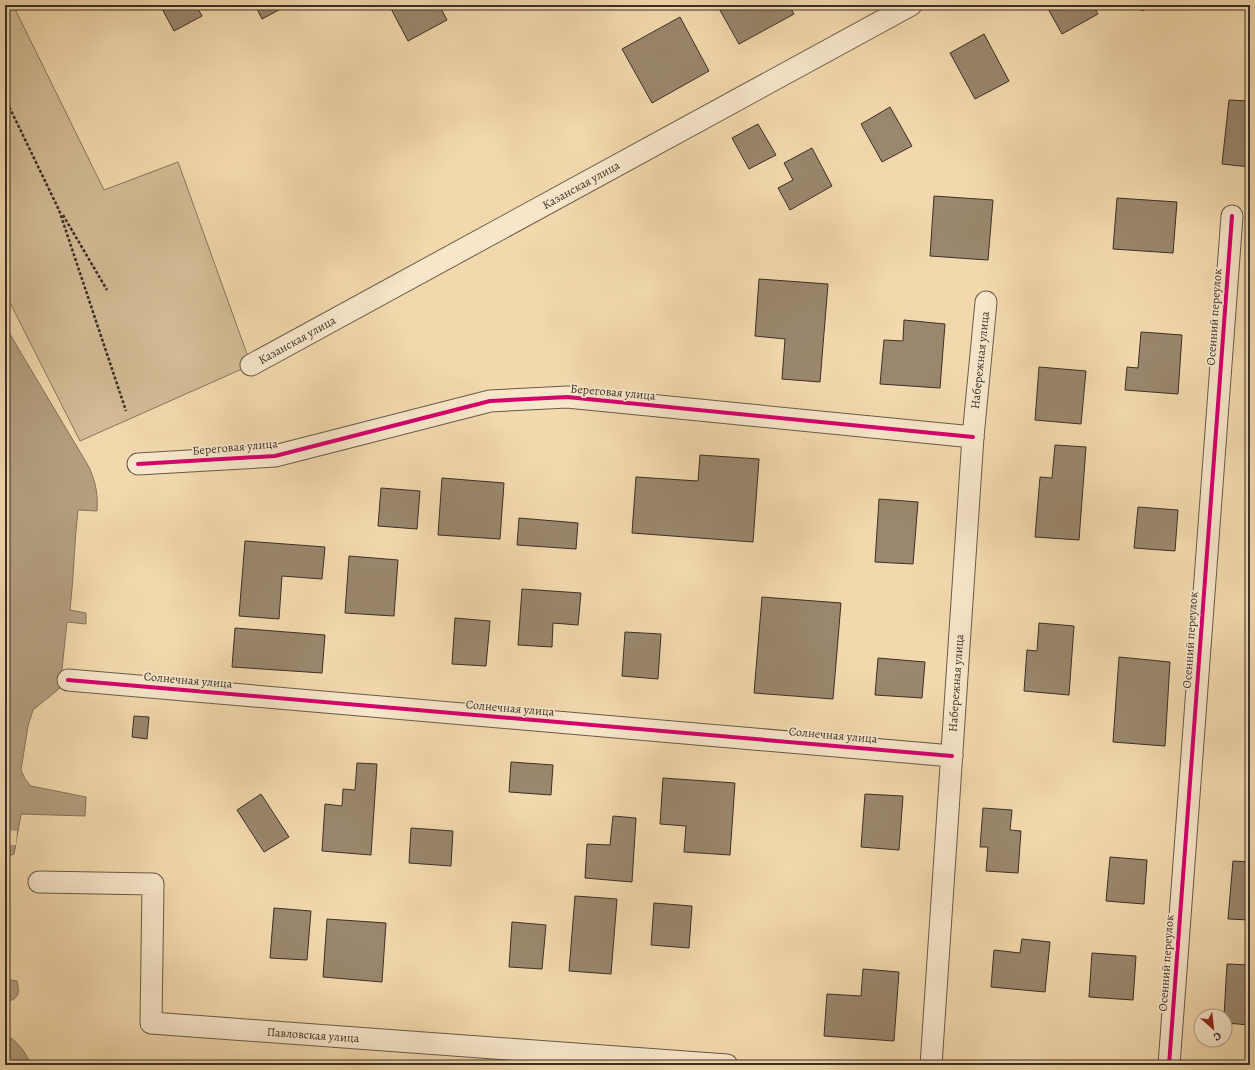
<svg xmlns="http://www.w3.org/2000/svg" width="1255" height="1070" font-family="Alegreya,serif">
<style>
.green{fill:#d3bc96;stroke:#87765e}
.water{fill:#b49f7f;stroke:#84725c}
.pier{fill:#f2d9ad}
.building{fill:#9a876d;stroke:#3b2f27}
.lines{fill:none;stroke-linecap:round;stroke-linejoin:round}
.minor-casing{stroke:#695a48;stroke-width:23}
.path{stroke:#3b2f27;stroke-width:2.5;stroke-dasharray:3 2;stroke-linecap:butt}
.minor{stroke:#f7e6ca;stroke-width:21}
.cycleway-casing{stroke:#f7e6ca;stroke-width:6}
.cycleway{stroke:#d6006c;stroke-width:4}
.labels{text-anchor:middle;dominant-baseline:central;stroke-width:3.5;stroke-linejoin:round;paint-order:stroke}
.street-label{font-size:12px;fill:#3b2f27;stroke:#f7e6ca}
</style>
<rect width="100%" height="100%" fill="#f2d9ad"/>
<filter id="stains"><feTurbulence type="fractalNoise" baseFrequency=".005" numOctaves="4"/><feColorMatrix values="0 0 0 0 .2 0 0 0 0 .09 0 0 0 0 .02 0 0 0 .5 -.17"/></filter>
<radialGradient id="worn" r=".72"><stop offset=".6" stop-color="#630" stop-opacity="0"/><stop offset="1" stop-color="#630" stop-opacity=".3"/></radialGradient>
<polygon class="green" points="5,5 13,5 104,190 178,162 251,365 80,441 5,293"/>
<g class="water">
<path d="M5,326L89,467C96,483 98,494 97,511L78,510C74,543 74,577 70,610L86,613V624L67,622L60,688L33,710L28,726L21,770L25,779L31,786L86,797L85,816L21,814L14,854L6,857L5,867Z"/>
<path d="M5,979L17,981C20,994 19,999 5,1002Z"/>
<path d="M5,1034C18,1042 25,1051 31,1065H5Z"/>
</g>
<polygon class="pier" points="5,830 17,831 16,845 5,845"/>
<g class="building">
<polygon points="160,5 196,5 202,16 174,31"/>
<polygon points="255,5 288,5 262,19"/>
<polygon points="389,5 439,5 447,20 408,41"/>
<polygon points="717,5 789,5 794,14 739,44"/>
<polygon points="1046,5 1093,5 1098,14 1062,34"/>
<polygon points="1138,5 1153,5 1142,11"/>
<polygon points="680,17 709,71 652,103 622,49"/>
<polygon points="984,34 1009,81 975,99 950,53"/>
<polygon points="1229,100 1250,101 1250,167 1222,164"/>
<polygon points="890,107 912,146 882,162 861,124"/>
<polygon points="758,124 776,155 749,169 732,138"/>
<polygon points="812,148 832,186 790,210 778,188 793,180 784,163"/>
<polygon points="934,196 993,200 988,260 930,256"/>
<polygon points="1117,198 1177,202 1173,253 1113,249"/>
<polygon points="759,279 828,284 820,382 782,379 785,339 755,336"/>
<polygon points="904,320 945,324 940,388 880,384 884,340 903,341"/>
<polygon points="1141,332 1182,335 1178,394 1125,390 1127,367 1138,368"/>
<polygon points="1039,367 1086,371 1081,424 1035,420"/>
<polygon points="1055,445 1086,447 1079,540 1035,537 1040,477 1052,478"/>
<polygon points="700,455 759,459 753,542 632,533 636,477 698,481"/>
<polygon points="442,478 504,483 500,539 438,535"/>
<polygon points="381,488 420,491 417,529 378,526"/>
<polygon points="879,499 918,502 913,564 875,562"/>
<polygon points="1138,507 1178,510 1175,551 1134,548"/>
<polygon points="519,518 578,523 576,549 517,545"/>
<polygon points="245,541 325,547 322,579 282,576 279,619 239,616"/>
<polygon points="349,556 398,560 394,616 345,613"/>
<polygon points="522,589 581,593 578,625 553,623 552,647 518,645"/>
<polygon points="762,597 841,603 833,699 754,693"/>
<polygon points="455,618 490,621 486,666 452,664"/>
<polygon points="1039,623 1074,626 1069,695 1024,691 1027,650 1037,651"/>
<polygon points="235,628 325,635 322,673 232,667"/>
<polygon points="625,632 661,634 658,679 622,676"/>
<polygon points="1119,657 1170,662 1165,746 1113,742"/>
<polygon points="878,658 925,662 922,698 875,695"/>
<polygon points="134,716 149,717 147,739 132,737"/>
<polygon points="511,762 553,765 551,795 509,792"/>
<polygon points="357,763 377,764 371,855 322,851 325,804 342,806 343,789 355,790"/>
<polygon points="663,778 735,783 730,855 684,852 686,826 660,824"/>
<polygon points="261,794 289,837 264,852 237,810"/>
<polygon points="865,794 903,796 899,850 861,847"/>
<polygon points="983,808 1012,810 1010,830 1021,831 1018,873 986,871 988,847 980,847"/>
<polygon points="613,816 636,818 632,882 585,878 587,844 610,845"/>
<polygon points="411,828 453,831 451,866 409,863"/>
<polygon points="1110,857 1147,860 1144,904 1106,901"/>
<polygon points="1233,861 1250,862 1250,920 1228,919"/>
<polygon points="575,896 617,899 611,974 569,971"/>
<polygon points="654,903 692,906 689,948 651,945"/>
<polygon points="274,908 311,911 307,960 270,958"/>
<polygon points="327,919 386,923 382,982 323,977"/>
<polygon points="512,922 546,925 542,969 509,967"/>
<polygon points="1022,939 1050,942 1045,992 991,987 994,950 1020,953"/>
<polygon points="1092,953 1136,956 1133,1000 1089,997"/>
<polygon points="1227,964 1250,965 1250,1025 1225,1023 1225,1016 1224,1016"/>
<polygon points="863,969 899,972 894,1041 824,1036 827,994 861,996"/>
</g>
<g class="lines">
<defs>
<g id="minor">
<polyline points="251,365 911,5"/>
<polyline points="138,464 275,456 490,401 567,397 973,437"/>
<polyline points="68,680 952,756"/>
<polyline points="39,882 153,884 151,1023 727,1065"/>
<polyline points="931,1065 973,437 986,302"/>
<polyline points="1169,1065 1232,216"/>
</g>
</defs>
<use href="#minor" class="minor-casing"/>
<g class="path">
<polyline points="5,98 59,210 126,411"/>
<polyline points="63,215 107,290"/>
</g>
<use href="#minor" class="minor"/>
<defs>
<g id="cycleway">
<polyline points="138,464 275,456 490,401 567,397 973,437"/>
<polyline points="68,680 952,756"/>
<polyline points="1169,1065 1232,216"/>
</g>
</defs>
<use href="#cycleway" class="cycleway-casing"/>
<use href="#cycleway" class="cycleway"/>
</g>
<g class="labels">
<g class="street-label">
<text transform="translate(581 185) rotate(-29)">Казанская улица</text>
<text transform="translate(1214 317) rotate(-86)">Осенний переулок</text>
<text transform="translate(297 340) rotate(-29)">Казанская улица</text>
<text transform="translate(980 360) rotate(-84)">Набережная улица</text>
<text transform="translate(613 392) rotate(5)">Береговая улица</text>
<text transform="translate(235 447) rotate(-5)">Береговая улица</text>
<text transform="translate(1190 640) rotate(-86)">Осенний переулок</text>
<text transform="translate(188 680) rotate(5)">Солнечная улица</text>
<text transform="translate(956 683) rotate(-86)">Набережная улица</text>
<text transform="translate(510 708) rotate(5)">Солнечная улица</text>
<text transform="translate(833 735) rotate(5)">Солнечная улица</text>
<text transform="translate(1166 963) rotate(-86)">Осенний переулок</text>
<text transform="translate(313 1035) rotate(4)">Павловская улица</text>
</g>
</g>
<rect width="1255" height="1070" fill="none" stroke="#f2d9ad" stroke-width="20"/>
<rect x="6" y="6" width="1243" height="1058" fill="none" stroke="#3b2f27" stroke-width="2"/>
<rect x="10" y="10" width="1235" height="1050" fill="none" stroke="#3b2f27"/>
<g transform="translate(1213 1028) rotate(152)"><circle r="19" fill="#f7e6ca" stroke="#ac9d89"/>
<path d="M0-3L7 15L0 10L-7 15Z" fill="#8f2418"/>
<text y="-6" font-size="11" font-weight="bold" text-anchor="middle" fill="#3b2f27">С</text>
</g>
<rect width="100%" height="100%" filter="url(#stains)"/>
<rect width="100%" height="100%" fill="url(#worn)"/>
</svg>
